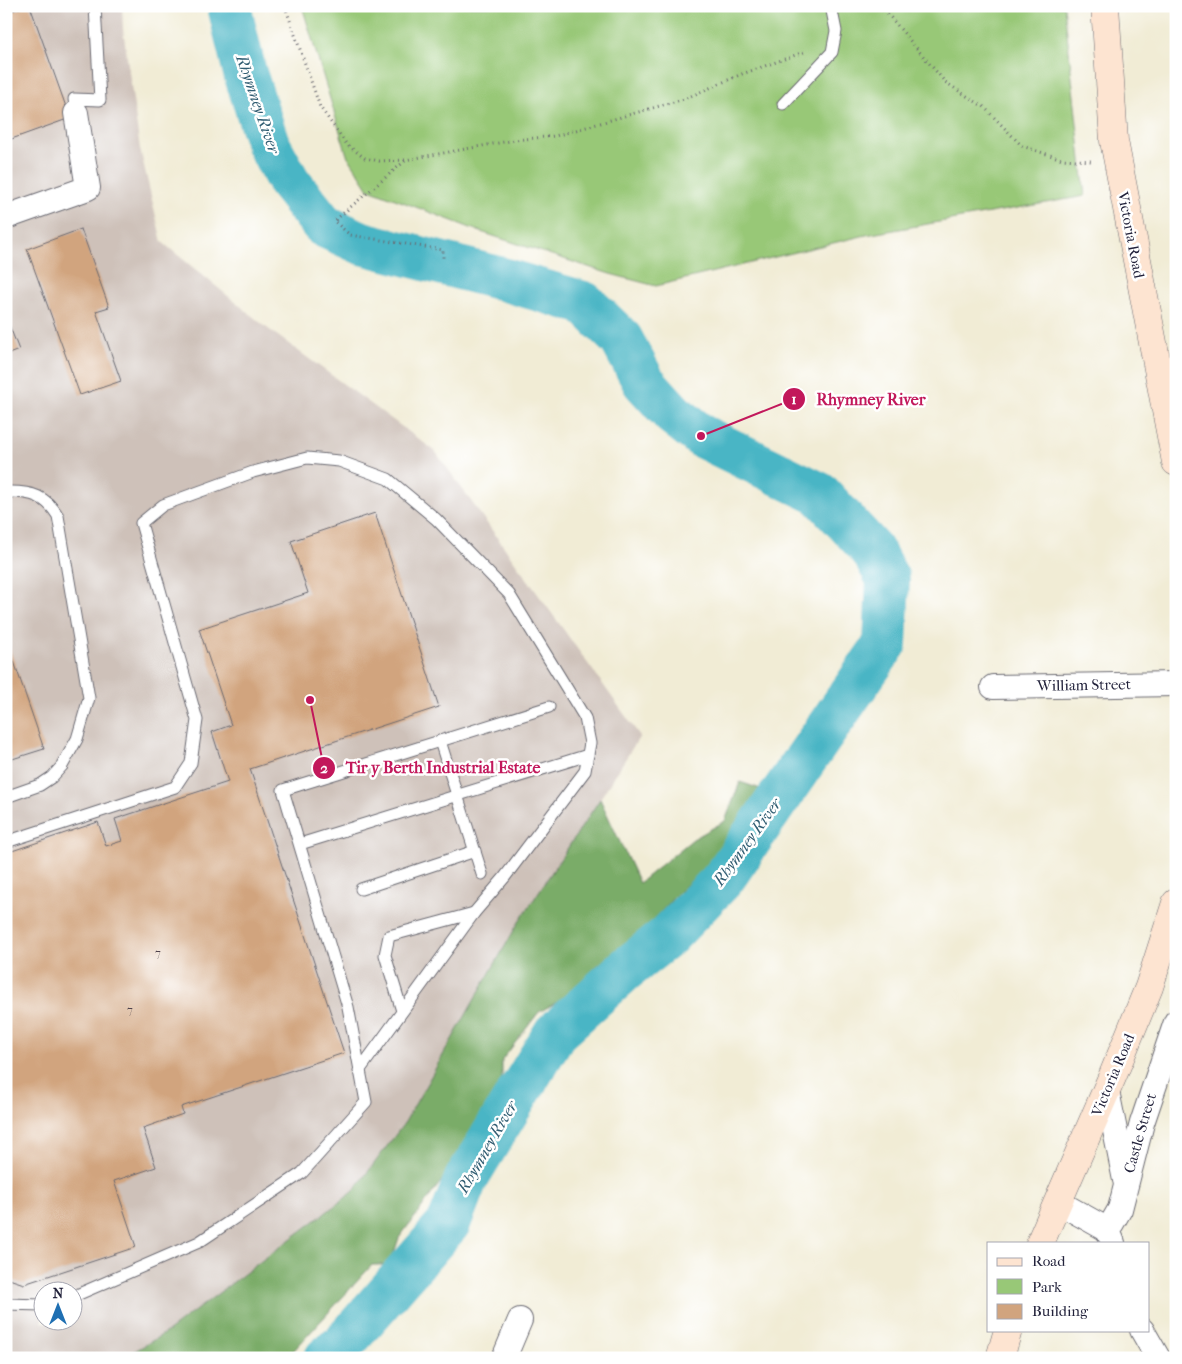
<svg xmlns="http://www.w3.org/2000/svg" width="1182" height="1364" font-family="'IM FELL French Canon',serif">
<style>
.industrial{fill:#cec1b9;fill-rule:evenodd}
.green{fill:#98c877;stroke:#5d7559}
.forest{fill:#7aac68;stroke:#4e6752}
.lines{fill:none;stroke-linecap:round;stroke-linejoin:round}
.river{stroke:#48b5c5;stroke-width:44}
.building{fill:#d1a47e}
.lane-casing{stroke:#6a6971;stroke-width:13}
.street-casing{stroke:#6a6971;stroke-width:26}
.secondary-casing{stroke:#6a6971;stroke-width:29}
.path{stroke:#6a6971;stroke-width:3;stroke-dasharray:1 4;stroke-linecap:butt}
.lane{stroke:#fff;stroke-width:11}
.street{stroke:#fff;stroke-width:24}
.secondary{stroke:#fde4d1;stroke-width:28}
.labels{text-anchor:middle;dominant-baseline:central;stroke-width:5;stroke-linejoin:round;paint-order:stroke}
.number-label{font-size:12px;fill:#4e424c}
.street-label{font-size:15px;fill:#22223b;stroke:#fff}
.water-label{font-size:16px;font-style:italic;fill:#315d72;stroke:#fff}
.leader{fill:none;stroke:#c2185b;stroke-width:2}
.callout-dot{fill:#c2185b;stroke:#fff;stroke-width:2}
.mark-label{font-size:15px;text-anchor:middle;font-weight:bold;fill:#fff}
.callout-label{font-size:16px;text-anchor:middle;font-weight:bold;fill:#c2185b;stroke:#fff;stroke-width:5;stroke-linejoin:round;paint-order:stroke}
</style>
<rect width="100%" height="100%" fill="#fff"/>
<filter id="ink" filterUnits="userSpaceOnUse"><feTurbulence type="fractalNoise" baseFrequency=".02" numOctaves="2"/><feDisplacementMap in="SourceGraphic" scale="10" xChannelSelector="R" yChannelSelector="G"/><feConvolveMatrix kernelMatrix="1 2 1 2 8 2 1 2 1" color-interpolation-filters="sRGB"/></filter>
<filter id="wash" filterUnits="userSpaceOnUse"><feTurbulence type="fractalNoise" baseFrequency=".0096" numOctaves="4" result="noise"/><feDisplacementMap in="SourceGraphic" scale="20" xChannelSelector="R" yChannelSelector="G"/><feGaussianBlur stdDeviation="1.12" result="paint"/><feColorMatrix in="noise" values="0 0 0 0 0 0 0 0 0 0 0 0 0 0 0 0 0 1.4 0 .05"/><feComposite in="paint" operator="in"/></filter>
<g filter="url(#wash)">
<rect width="100%" height="100%" fill="#f1ecd5"/>
<path class="industrial" d="M6,6H122L123,29L140,149L162,242L267,328L435,451L640,736L552,874L517,925L405,1122L353,1192L167,1332L123,1358H6ZM42,1292H72V1322H42Z"/>
<polygon class="green" points="302,6 1064,6 1085,196 866,235 656,286 610,274 481,232 369,189 347,155"/>
<polygon class="forest" points="740,782 761,789 705,868 676,895 639,937 598,965 565,998 539,1012 502,1060 502,1088 446,1175 399,1238 390,1265 372,1265 287,1358 123,1358 167,1332 353,1192 405,1122 517,925 600,799 639,883 693,839 725,821"/>
<g class="lines">
<polyline class="river" points="229,6 245,73 268,144 289,182 324,226 362,243 502,279 584,303 621,339 644,382 673,414 701,436 820,494 872,550 888,579 885,644 723,879 668,936 625,970 555,1033 466,1179 449,1223 343,1344 326,1358"/>
</g>
<g id="blocks">
<g class="building">
<polygon points="25,6 30,6 70,118 6,141 6,13"/>
<polygon points="81,229 109,307 96,311 121,381 80,395 27,249"/>
<polygon points="6,317 19,350 6,355"/>
<polygon points="375,513 439,707 250,769 344,1053 181,1107 183,1114 143,1128 156,1167 114,1181 136,1247 24,1284 6,1278 6,853 98,822 106,846 122,841 115,819 228,782 212,732 231,725 199,629 308,593 291,541"/>
<polygon points="6,638 44,749 6,761"/>
</g>
</g>
</g>
<g filter="url(#ink)">
<use href="#blocks" fill-opacity="0" stroke="#6a6971" stroke-width="1"/>
<g class="lines">
<defs>
<g id="lane">
<polyline points="783,104 832,52 836,31 831,6"/>
<polyline points="76,113 74,99 100,100 95,6"/>
<polyline points="440,741 482,874"/>
<path d="M6,797L40,785L52,777L62,766L77,739L89,698L58,516C46,496 32,492 10,492"/>
<polyline points="6,842 175,787 191,763 197,720 141,523 163,505 253,472 307,458 339,461 388,479 436,519 509,594 585,718 590,743 585,771 504,878 474,913 359,1071"/>
<polyline points="300,844 588,755"/>
<polyline points="361,889 475,851"/>
<polyline points="402,1011 385,955 389,936 474,913"/>
<polyline points="72,1297 199,1242 302,1173 366,1102 348,1007 283,790 549,707"/>
<polyline points="6,1304 42,1305"/>
</g>
<g id="street">
<polyline points="6,217 88,188 76,113"/>
<polyline points="993,687 1176,684"/>
<polyline points="1107,1091 1125,1180"/>
<polyline points="1058,1202 1108,1230"/>
<polyline points="1113,1243 1108,1230 1120,1209 1142,1123 1176,1022"/>
<polyline points="1142,1330 1158,1358"/>
<polyline points="504,1358 520,1320"/>
</g>
<g id="secondary">
<polyline points="1105,6 1114,141 1176,462"/>
<polyline points="1040,1243 1113,1075 1149,987 1176,903"/>
<polyline points="1000,1358 1008,1330"/>
</g>
</defs>
<use href="#lane" class="lane-casing"/>
<use href="#street" class="street-casing"/>
<use href="#secondary" class="secondary-casing"/>
<g class="path">
<polyline points="285,6 320,107 347,145 365,158 379,161 405,160 515,140 555,136 684,99 742,74 807,51"/>
<polyline points="881,6 945,82 984,107 1022,146 1062,159 1091,161"/>
<polyline points="405,161 334,221 350,235 443,250 443,258"/>
</g>
<use href="#lane" class="lane"/>
<use href="#street" class="street"/>
<use href="#secondary" class="secondary"/>
</g>
</g>
<g class="labels">
<g class="number-label">
<text x="158" y="953">7</text>
<text x="130" y="1010">7</text>
</g>
<g class="street-label">
<text transform="translate(1131 235) rotate(79)">Victoria Road</text>
<text transform="translate(1084 685) rotate(-1)">William Street</text>
<text transform="translate(1113 1075) rotate(-67)">Victoria Road</text>
<text transform="translate(1140 1133) rotate(-74)">Castle Street</text>
</g>
<g class="water-label">
<text transform="translate(258 104) rotate(71)">Rhymney River</text>
<text transform="translate(747 842) rotate(-54)">Rhymney River</text>
<text transform="translate(487 1147) rotate(-60)">Rhymney River</text>
</g>
</g>
<path class="leader" d="M701 436L794 399M310 700L324 768"/>
<g class="callout-dot">
<circle cx="701" cy="436" r="5"/>
<circle cx="310" cy="700" r="5"/>
<circle cx="794" cy="399" r="12"/>
<circle cx="324" cy="768" r="12"/>
</g>
<g class="mark-label">
<text x="794" y="404">1</text>
<text x="324" y="773">2</text>
</g>
<g class="callout-label">
<text x="871" y="405">Rhymney River</text>
<text x="443" y="773">Tir y Berth Industrial Estate</text>
</g>
<rect width="1182" height="1364" fill="none" stroke="#fff" stroke-width="25"/>
<rect x="987" y="1242" width="162" height="90" fill="#ffffff" stroke="#a7a7b1"/>
<rect x="997" y="1258" width="25" height="8" fill="#fde4d1" stroke="#a7a7b1"/>
<text x="1032" y="1266" font-size="15" fill="#22223b">Road</text>
<rect x="997" y="1279" width="25" height="15" fill="#98c877" stroke="#a7a7b1"/>
<text x="1032" y="1292" font-size="15" fill="#22223b">Park</text>
<rect x="997" y="1304" width="25" height="15" fill="#d1a47e" stroke="#a7a7b1"/>
<text x="1032" y="1316" font-size="15" fill="#22223b">Building</text>
<g transform="translate(58 1306)"><circle r="24" fill="#ffffff" stroke="#a7a7b1"/>
<path d="M0-4L9 19L0 12L-9 19Z" fill="#1f6fb2"/>
<text y="-8" font-size="14" font-weight="bold" text-anchor="middle" fill="#22223b">N</text>
</g>
</svg>
